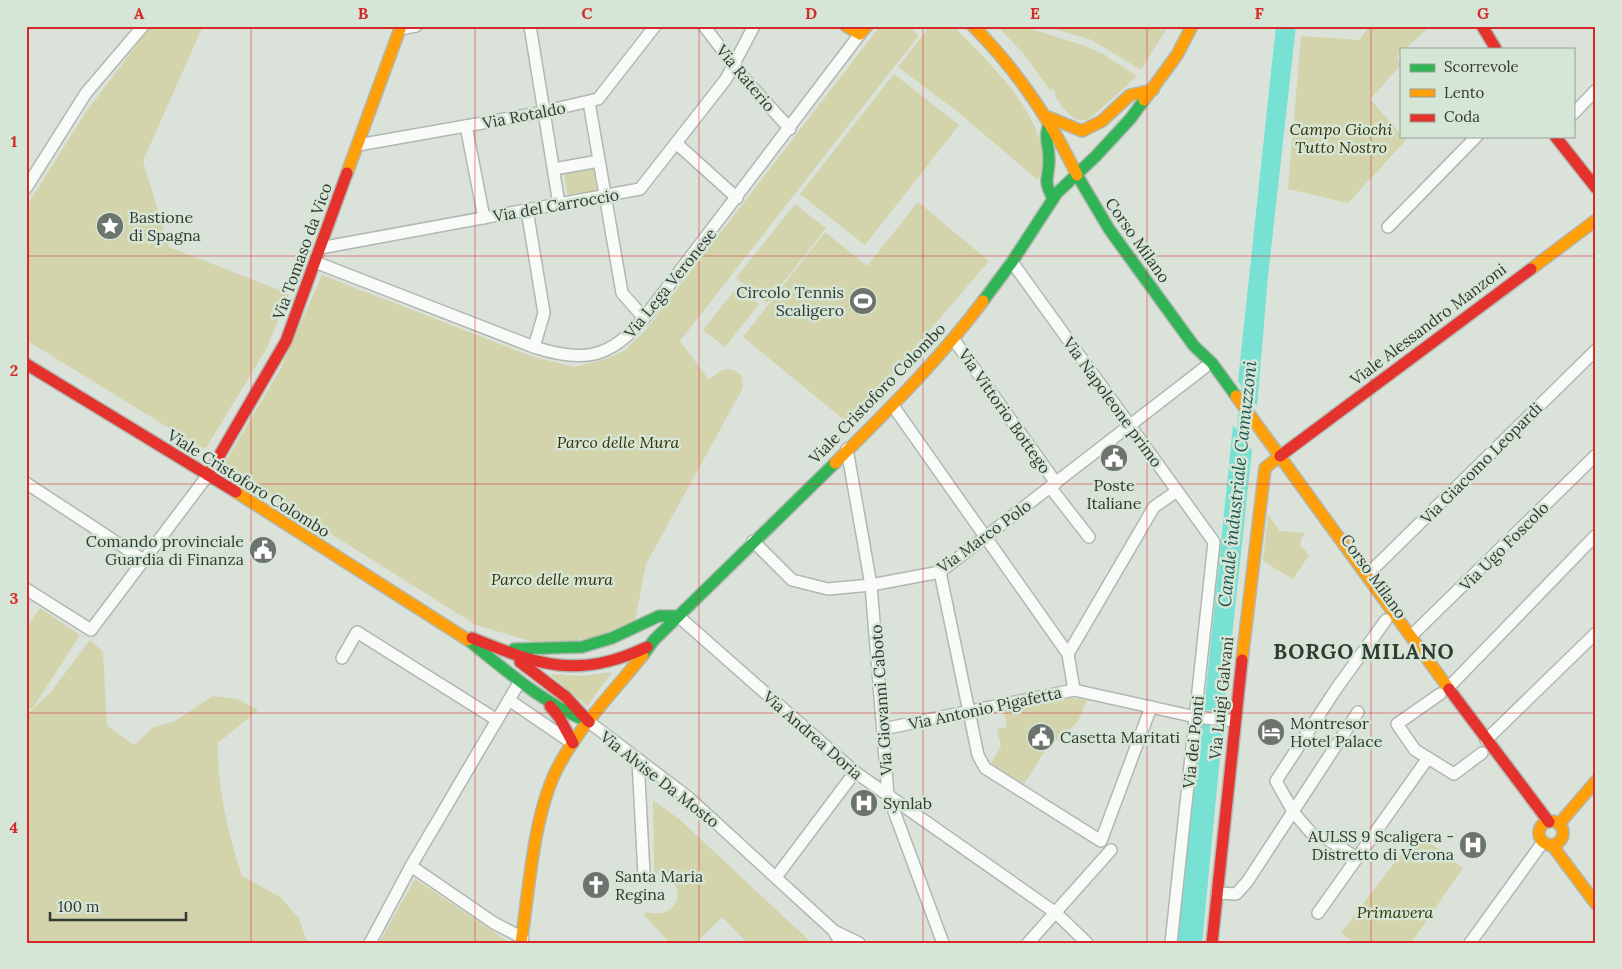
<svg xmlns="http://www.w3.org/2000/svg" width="1622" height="969" font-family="Lora,serif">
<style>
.green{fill:#d3d4ab}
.water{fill:#77e1d3}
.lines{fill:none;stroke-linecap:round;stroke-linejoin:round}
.canal{stroke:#77e1d3;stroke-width:10}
.street-casing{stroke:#b1b7b1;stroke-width:14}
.fast-casing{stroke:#b1b7b1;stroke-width:14}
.slow-casing{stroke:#b1b7b1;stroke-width:14}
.jam-casing{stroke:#b1b7b1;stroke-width:14}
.street{stroke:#f9fbf9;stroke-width:11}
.fast{stroke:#30b455;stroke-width:11}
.slow{stroke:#ff9f0a;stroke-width:11}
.jam{stroke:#e5322d;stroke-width:11}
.grid{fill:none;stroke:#d62828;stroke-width:1;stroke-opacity:0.55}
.labels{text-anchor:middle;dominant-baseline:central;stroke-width:5;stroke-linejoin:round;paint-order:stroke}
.street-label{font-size:16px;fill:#333933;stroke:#d6e6d6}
.park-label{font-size:16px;font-style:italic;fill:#343103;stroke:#d6e6d6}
.poi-label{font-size:16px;fill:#333933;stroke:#d6e6d6;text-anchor:start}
.water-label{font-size:18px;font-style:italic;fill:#1a5750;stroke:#d6e6d6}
.district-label{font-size:21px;font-weight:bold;letter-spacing:1px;fill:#333933;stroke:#d6e6d6}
.neatline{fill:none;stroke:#d62828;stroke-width:2}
.grid-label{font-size:16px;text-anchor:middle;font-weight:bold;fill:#d62828}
</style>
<rect width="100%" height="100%" fill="#dae2da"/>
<g class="green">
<polygon points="151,26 203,26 143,161 169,247 289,294 267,348 206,448 200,447 26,340 26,207 86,112"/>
<path d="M880,26H908L919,35L680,341L709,380C720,371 727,363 741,375L743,388L646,564L635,622L595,637L559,643L530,641L476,625L223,466L280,370L322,275L531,356L574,367L603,360L624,351L644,332Z"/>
<path d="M930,26H953C987,61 1042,110 1043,162C1043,168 1040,175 1038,180L954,109L898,67Z"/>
<path d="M997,26H1022L1085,46L1103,54L1137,76L1092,117C1076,128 1063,109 1055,96L1056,94L1053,88L1050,90L1023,53Z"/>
<polygon points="1044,26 1168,26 1141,70 1092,40"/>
<polygon points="1369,26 1430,26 1405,49 1401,49 1401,53 1397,56 1401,65 1370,99 1406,140 1348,203 1288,189 1301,36 1360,40"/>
<polygon points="894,74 959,125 865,245 800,194"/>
<polygon points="593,168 597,191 568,196 564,174"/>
<polygon points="918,202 989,261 849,424 743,337 825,232 867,266"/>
<polygon points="795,204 826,228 767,303 736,278"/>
<polygon points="738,286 759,304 725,347 703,330"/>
<polygon points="1268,515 1280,531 1306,533 1302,537 1300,545 1309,555 1293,579 1263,561"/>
<polygon points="40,608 80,635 32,709 26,705 26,628"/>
<path d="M90,640L103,652L107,726L134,745L154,727L175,721L213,696L238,699L258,710L218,743C217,788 228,833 242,876L280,897L299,918L307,943H26V715L50,693Z"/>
<polygon points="612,672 587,706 550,674 583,676"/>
<polygon points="1071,698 1087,700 1078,721 1059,741 1053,738 1024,784 991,763 1001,746 997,729 1007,727 1004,711"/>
<path d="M653,800L679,819L812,943H747L722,917L696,943H670L644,915L646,912C683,922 690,878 654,873Z"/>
<polygon points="1417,833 1463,868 1411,943 1355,943 1341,933"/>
<polygon points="415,879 510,943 379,943"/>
</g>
<g class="water">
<polygon points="1276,26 1296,26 1268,276 1257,406 1238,381"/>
<polygon points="1233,425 1252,450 1224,712 1204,710"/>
<polygon points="1202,724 1223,727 1202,943 1176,943"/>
</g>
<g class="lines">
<polyline class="canal" points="1240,449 1247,379"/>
<defs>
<g id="street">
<polyline points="530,26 559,204"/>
<polyline points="704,26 743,77 790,129"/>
<polyline points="400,29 416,26"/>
<polyline points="589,102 622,293 644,318"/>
<polyline points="1573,114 1596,90"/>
<polyline points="466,126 484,218"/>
<polyline points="676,143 737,198"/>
<polyline points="358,145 533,114 598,99 655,26"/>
<polyline points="554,169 599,161"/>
<polyline points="26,188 86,93 143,26"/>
<polyline points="527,210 544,313 534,347"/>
<polyline points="1388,227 1477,136"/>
<polyline points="320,248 640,189 726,79 754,26"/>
<path d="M315,262L534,347C583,363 610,359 644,318L860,34"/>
<polyline points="1012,262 1214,542 1171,943"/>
<polyline points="954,340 1056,483"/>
<polyline points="893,406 1068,654 1074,690"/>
<polyline points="847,449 871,585 888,795 943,943"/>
<polyline points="26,483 145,561"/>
<polyline points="1050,487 1089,537"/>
<polyline points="753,541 792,580 828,589 871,585 940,572 1204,368"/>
<polyline points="940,572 978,755 985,768 1101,841 1151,707"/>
<polyline points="1367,575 1596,350"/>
<polyline points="26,589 91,630 208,475"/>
<polyline points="678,616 855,772 1056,913 1087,943"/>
<polyline points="1411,636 1596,455"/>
<polyline points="1068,654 1154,507 1177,491"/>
<polyline points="342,658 357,632 497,720"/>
<polyline points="1448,688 1596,535"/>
<polyline points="509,700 572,743"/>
<polyline points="589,722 689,798 833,930 841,943"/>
<polyline points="883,729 1074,690 1196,717 1235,721"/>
<polyline points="1486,740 1596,633"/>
<polyline points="1428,758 1415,750 1397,724 1440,694"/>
<polyline points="638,760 644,874"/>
<polyline points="1357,858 1324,837 1313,835 1294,813 1276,781 1336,689 1386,620"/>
<polyline points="411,866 494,923 523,938"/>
<polyline points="776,877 855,772"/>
<polyline points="1217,893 1236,894 1247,882 1358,712"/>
<polyline points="1318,913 1428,758 1454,774 1482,753"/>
<polyline points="834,931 859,943"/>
<polyline points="370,943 411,866 520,681"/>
<polyline points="1028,943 1111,850"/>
<polyline points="1470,943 1543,842"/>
</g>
<g id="fast">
<path d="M1050,120C1043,141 1049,141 1049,160C1049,182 1042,176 1053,199"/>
<polyline points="1077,175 1109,229 1194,346 1212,363 1236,396"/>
<polyline points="983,301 1012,262 1057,193 1096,156 1131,118 1144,100"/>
<path d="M468,640C507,671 542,703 589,722"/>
<polyline points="514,649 582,647 612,638 659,616 678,616"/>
<polyline points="643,655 654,640 835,463"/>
</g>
<g id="slow">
<polyline points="846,26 860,34 867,26"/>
<path d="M973,26C1017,70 1050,119 1077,175"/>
<polyline points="1144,100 1177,55 1192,26"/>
<polyline points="1048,117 1082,131 1102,121 1130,95 1153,90"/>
<polyline points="347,173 401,26"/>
<polyline points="1531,269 1596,220"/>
<polyline points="1236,396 1449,689"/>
<path d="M835,463C887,411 939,360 983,301"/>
<polyline points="236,492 468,640"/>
<polyline points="1242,660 1265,468 1280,456"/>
<circle cx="1551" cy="833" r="12"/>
<polyline points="1559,824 1596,781"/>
<polyline points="1552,845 1596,904"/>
<path d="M521,943C529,891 533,818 556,771C576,730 614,691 643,655"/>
</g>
<g id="jam">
<polyline points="1482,26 1496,49"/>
<polyline points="1555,136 1596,188"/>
<polyline points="26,364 236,492"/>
<polyline points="1280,456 1531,269"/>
<polyline points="208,475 286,341 347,173"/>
<path d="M472,638C539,665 578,680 647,647"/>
<polyline points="520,662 566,697 589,722"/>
<polyline points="1449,689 1549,822"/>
<polyline points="550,706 559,717 573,743"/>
<polyline points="1212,943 1242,660"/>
</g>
</defs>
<use href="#street" class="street-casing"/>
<use href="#fast" class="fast-casing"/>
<use href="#slow" class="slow-casing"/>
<use href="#jam" class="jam-casing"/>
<use href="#street" class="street"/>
<use href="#fast" class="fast"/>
<use href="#slow" class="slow"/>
<use href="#jam" class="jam"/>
</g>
<path class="grid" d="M251,26V943M475,26V943M699,26V943M923,26V943M1147,26V943M1371,26V943M26,256H1596M26,484H1596M26,713H1596"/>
<defs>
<symbol id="sight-disc" viewBox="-11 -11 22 22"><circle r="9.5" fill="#6d746d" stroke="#d6e6d6"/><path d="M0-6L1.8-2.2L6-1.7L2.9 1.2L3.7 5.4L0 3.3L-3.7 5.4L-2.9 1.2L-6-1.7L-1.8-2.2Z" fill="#fff"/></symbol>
<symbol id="stadium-disc" viewBox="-11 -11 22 22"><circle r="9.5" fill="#6d746d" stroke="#d6e6d6"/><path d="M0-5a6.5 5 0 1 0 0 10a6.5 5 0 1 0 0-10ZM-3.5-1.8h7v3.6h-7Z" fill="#fff"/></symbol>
<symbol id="civic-disc" viewBox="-11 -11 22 22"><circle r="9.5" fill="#6d746d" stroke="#d6e6d6"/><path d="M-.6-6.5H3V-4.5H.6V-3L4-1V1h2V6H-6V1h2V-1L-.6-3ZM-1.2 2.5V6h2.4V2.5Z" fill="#fff"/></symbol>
<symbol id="hotel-disc" viewBox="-11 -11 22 22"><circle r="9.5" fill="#6d746d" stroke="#d6e6d6"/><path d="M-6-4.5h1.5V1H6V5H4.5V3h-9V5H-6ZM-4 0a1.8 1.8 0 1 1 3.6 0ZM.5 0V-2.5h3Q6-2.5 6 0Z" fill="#fff"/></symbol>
<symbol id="hospital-disc" viewBox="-11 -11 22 22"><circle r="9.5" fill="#6d746d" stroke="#d6e6d6"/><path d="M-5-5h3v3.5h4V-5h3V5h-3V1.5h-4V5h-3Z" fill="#fff"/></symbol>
<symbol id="church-disc" viewBox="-11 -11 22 22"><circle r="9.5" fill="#6d746d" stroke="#d6e6d6"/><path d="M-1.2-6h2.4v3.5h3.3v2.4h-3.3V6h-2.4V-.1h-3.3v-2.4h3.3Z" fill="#fff"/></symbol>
</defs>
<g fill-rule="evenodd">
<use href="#sight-disc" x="94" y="210" width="32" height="32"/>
<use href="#stadium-disc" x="847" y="285" width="32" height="32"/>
<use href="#civic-disc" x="1098" y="442" width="32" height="32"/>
<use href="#civic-disc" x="247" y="534" width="32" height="32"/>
<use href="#hotel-disc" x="1255" y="716" width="32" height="32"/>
<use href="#civic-disc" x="1025" y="721" width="32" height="32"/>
<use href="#hospital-disc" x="848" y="787" width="32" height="32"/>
<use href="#hospital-disc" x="1457" y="829" width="32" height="32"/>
<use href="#church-disc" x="580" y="869" width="32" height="32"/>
</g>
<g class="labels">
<g class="street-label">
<text transform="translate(746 78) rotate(50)">Via Raterio</text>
<text transform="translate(524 115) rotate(-11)">Via Rotaldo</text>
<text transform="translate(556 205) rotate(-10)">Via del Carroccio</text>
<text transform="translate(1138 240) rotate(55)">Corso Milano</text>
<text transform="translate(302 251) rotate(-70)">Via Tomaso da Vico</text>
<text transform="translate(670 283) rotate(-51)">Via Lega Veronese</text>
<text transform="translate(1428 324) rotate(-37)">Viale Alessandro Manzoni</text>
<text transform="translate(877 393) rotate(-46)">Viale Cristoforo Colombo</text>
<text transform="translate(1113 402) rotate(54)">Via Napoleone primo</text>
<text transform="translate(1005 411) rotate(55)">Via Vittorio Bottego</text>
<text transform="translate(1481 463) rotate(-45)">Via Giacomo Leopardi</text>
<text transform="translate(249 483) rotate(32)">Viale Cristoforo Colombo</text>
<text transform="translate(984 536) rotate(-36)">Via Marco Polo</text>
<text transform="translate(1504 546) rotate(-45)">Via Ugo Foscolo</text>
<text transform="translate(1374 576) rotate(54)">Corso Milano</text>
<text transform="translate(1221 698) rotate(-84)">Via Luigi Galvani</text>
<text transform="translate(881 700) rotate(-94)">Via Giovanni Caboto</text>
<text transform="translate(985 708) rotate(-12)">Via Antonio Pigafetta</text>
<text transform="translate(813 735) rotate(41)">Via Andrea Doria</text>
<text transform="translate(1193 742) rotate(-84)">Via dei Ponti</text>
<text transform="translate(660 779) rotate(38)">Via Alvise Da Mosto</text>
</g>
<g class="park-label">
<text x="1341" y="129">Campo Giochi<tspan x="1341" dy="18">Tutto Nostro</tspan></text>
<text x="618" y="442">Parco delle Mura</text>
<text x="552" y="579">Parco delle mura</text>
<text x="1395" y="912">Primavera</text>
</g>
<g class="poi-label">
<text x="129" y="217">Bastione<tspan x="129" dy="18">di Spagna</tspan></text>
<text x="844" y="292" text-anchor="end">Circolo Tennis<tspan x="844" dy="18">Scaligero</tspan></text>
<text x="1114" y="485" text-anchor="middle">Poste<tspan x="1114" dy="18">Italiane</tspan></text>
<text x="244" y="541" text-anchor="end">Comando provinciale<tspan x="244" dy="18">Guardia di Finanza</tspan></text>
<text x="1290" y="723">Montresor<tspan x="1290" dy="18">Hotel Palace</tspan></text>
<text x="1060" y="737">Casetta Maritati</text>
<text x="883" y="803">Synlab</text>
<text x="1454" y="836" text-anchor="end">AULSS 9 Scaligera -<tspan x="1454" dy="18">Distretto di Verona</tspan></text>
<text x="615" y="876">Santa Maria<tspan x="615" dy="18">Regina</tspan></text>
</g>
<g class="water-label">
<text transform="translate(1237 484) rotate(-84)">Canale industriale Camuzzoni</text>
</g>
<g class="district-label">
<text x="1364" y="651">BORGO MILANO</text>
</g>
</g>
<rect width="1622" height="969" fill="none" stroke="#d6e6d6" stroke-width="55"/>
<rect x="1400" y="48" width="175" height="90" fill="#d6e6d6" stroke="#95a195"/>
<rect x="1410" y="64" width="25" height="8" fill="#30b455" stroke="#95a195"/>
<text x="1444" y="72" font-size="15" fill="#333933">Scorrevole</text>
<rect x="1410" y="89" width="25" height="8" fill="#ff9f0a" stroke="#95a195"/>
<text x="1444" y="98" font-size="15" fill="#333933">Lento</text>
<rect x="1410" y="114" width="25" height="8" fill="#e5322d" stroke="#95a195"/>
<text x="1444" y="122" font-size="15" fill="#333933">Coda</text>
<path d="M50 912v8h136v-8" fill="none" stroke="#333933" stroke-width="2.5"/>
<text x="58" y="912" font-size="15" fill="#333933" stroke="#d6e6d6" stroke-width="4" paint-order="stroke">100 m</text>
<rect x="28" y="28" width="1566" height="914" class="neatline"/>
<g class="grid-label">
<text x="139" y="19">A</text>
<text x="363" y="19">B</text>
<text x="587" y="19">C</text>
<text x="811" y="19">D</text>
<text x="1035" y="19">E</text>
<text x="1259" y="19">F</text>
<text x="1483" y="19">G</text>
<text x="14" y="147">1</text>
<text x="14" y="376">2</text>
<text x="14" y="604">3</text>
<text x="14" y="833">4</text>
</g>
</svg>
